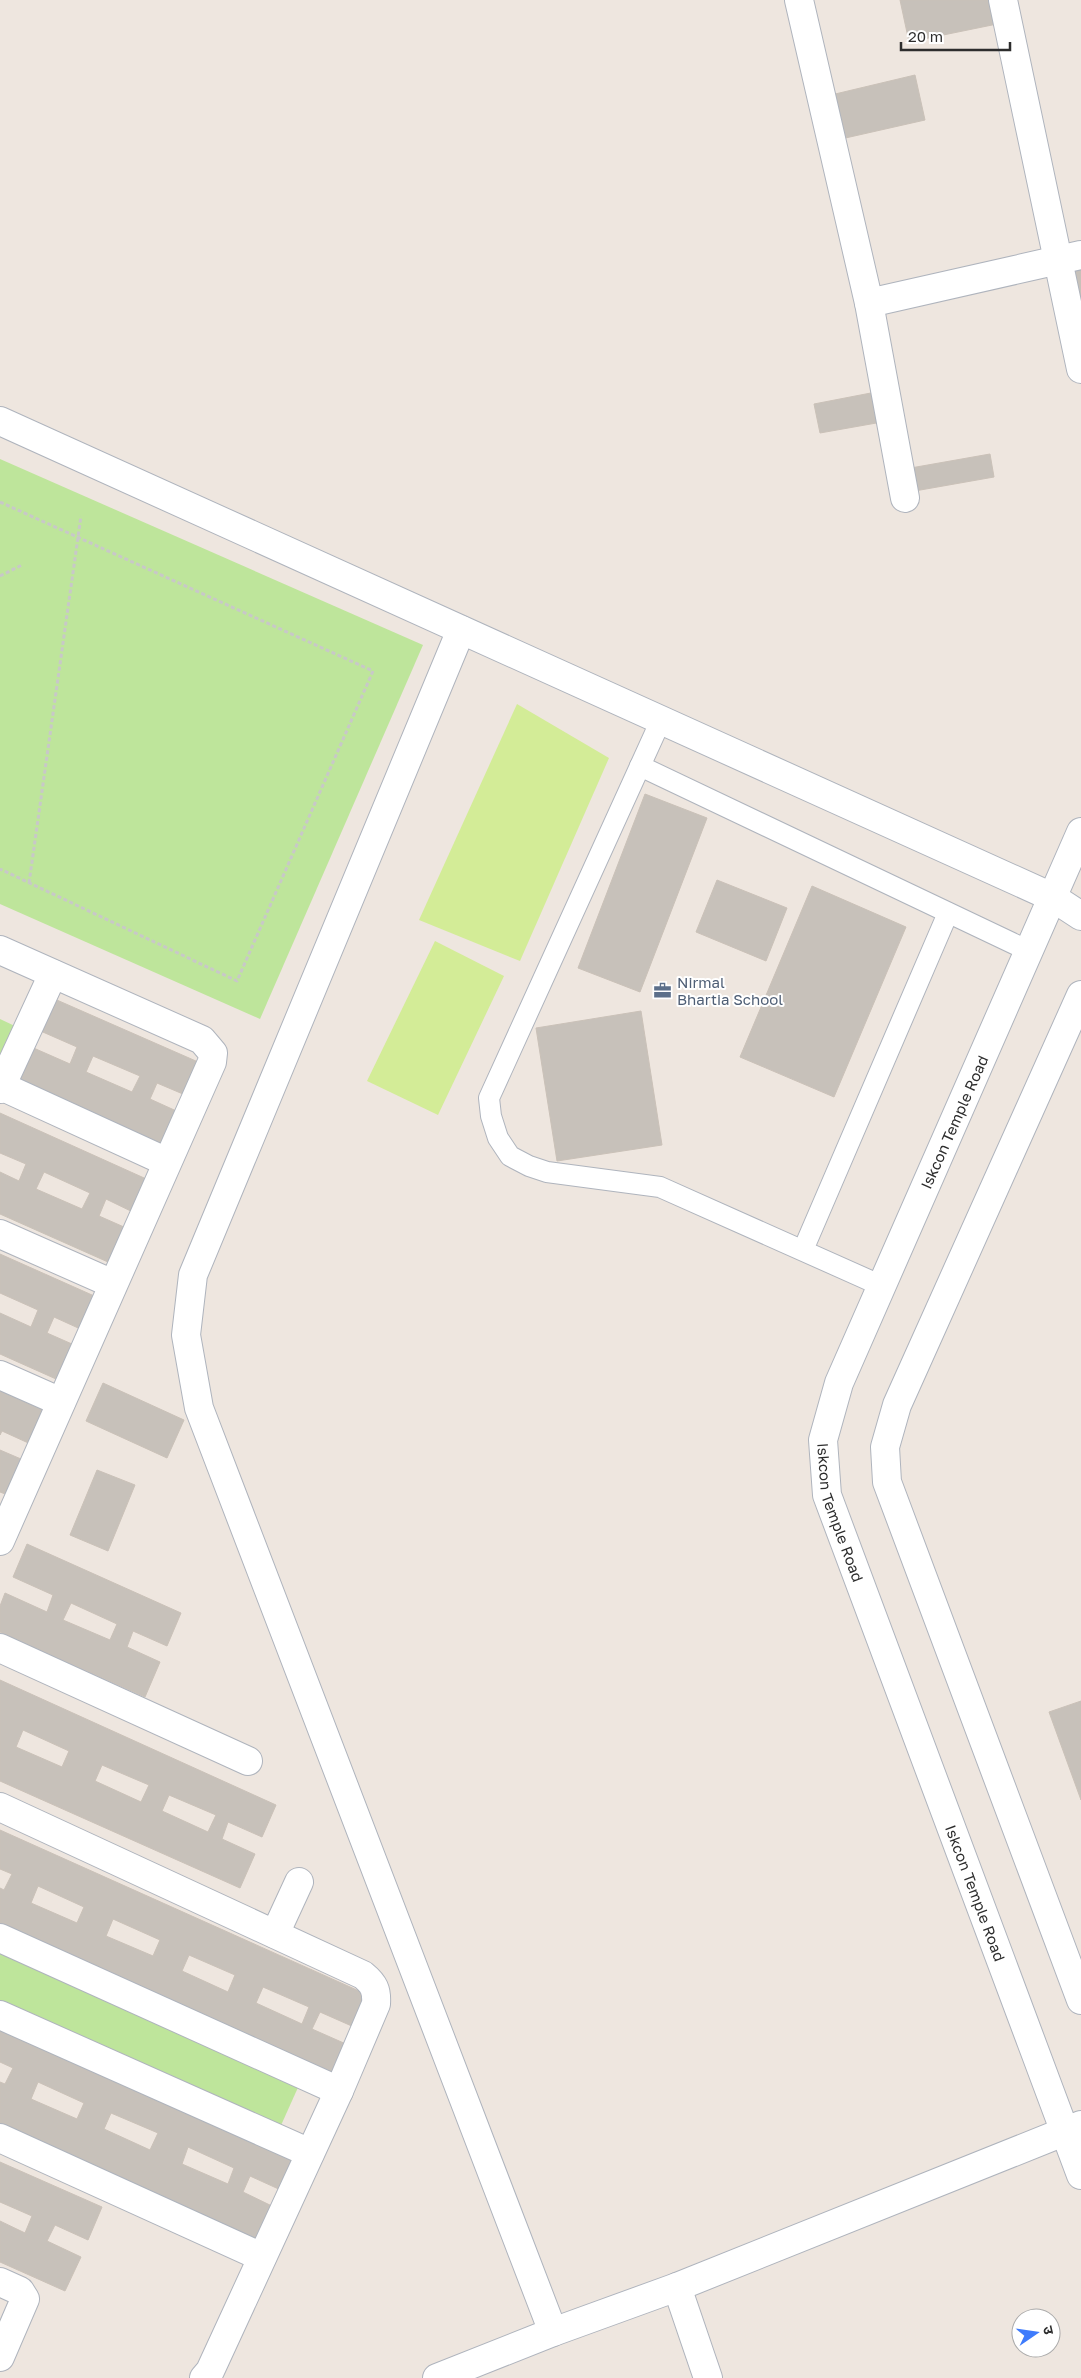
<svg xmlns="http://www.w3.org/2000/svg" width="1081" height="2378" font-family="'Golos Text','Noto Sans Devanagari',sans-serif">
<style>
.green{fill:#bee59b}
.pitch{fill:#d3ec97}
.building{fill:#c7c1ba;stroke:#cac1b8;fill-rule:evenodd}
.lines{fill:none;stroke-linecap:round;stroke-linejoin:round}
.lane-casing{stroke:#afb4bd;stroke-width:22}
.street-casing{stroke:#afb4bd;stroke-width:30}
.path{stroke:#c8c8c8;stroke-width:3;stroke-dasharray:4 2.5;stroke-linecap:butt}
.lane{stroke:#fff;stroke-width:20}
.street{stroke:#fff;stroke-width:28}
.labels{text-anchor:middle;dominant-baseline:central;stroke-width:4;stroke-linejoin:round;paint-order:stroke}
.service-label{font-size:15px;fill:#4e5e75;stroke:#fff;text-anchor:start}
.street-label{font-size:15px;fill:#2d2d2d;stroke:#fff}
</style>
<rect width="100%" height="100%" fill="#eee6df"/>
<g class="green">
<polygon points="0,459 423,645 260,1019 0,904"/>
<polygon points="0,1019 17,1027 0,1065"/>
<polygon points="0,1947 300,2083 278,2132 0,2006"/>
</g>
<g class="pitch">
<polygon points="517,704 609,758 520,961 419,920"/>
<polygon points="435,941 504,976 438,1115 367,1081"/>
</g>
<g class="building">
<polygon points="900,0 992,0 997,24 909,42"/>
<polygon points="915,75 925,120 841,139 831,95"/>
<polygon points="1081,269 1081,304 1073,271"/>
<polygon points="876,392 882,422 820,433 814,404"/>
<polygon points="990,454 994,477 909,492 905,469"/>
<polygon points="645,794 707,818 640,992 578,968"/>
<polygon points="717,880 787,908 766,961 696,932"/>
<polygon points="812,886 906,927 834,1097 740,1057"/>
<path d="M50,997L205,1065L190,1097L157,1083L150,1099L183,1114L168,1149L14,1080L29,1046L70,1064L77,1047L36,1029ZM93,1056L140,1076L132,1092L86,1072Z"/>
<polygon points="641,1011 662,1145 557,1161 536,1028"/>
<path d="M0,1113L153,1182L139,1215L106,1199L99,1216L133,1231L117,1266L0,1214V1172L19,1181L26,1164L0,1153ZM44,1172L90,1193L82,1209L36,1189Z"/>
<polygon points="0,1254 101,1299 87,1332 54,1317 47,1333 81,1348 65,1383 0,1354 0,1313 31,1327 38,1310 0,1293"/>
<polygon points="103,1383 184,1420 167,1458 86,1421"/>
<polygon points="0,1391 50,1413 35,1446 2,1431 0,1435"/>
<polygon points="0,1450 28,1462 13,1497 0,1492"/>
<polygon points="97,1470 135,1485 108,1551 70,1535"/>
<path d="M27,1544L181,1613L167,1646L133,1631L127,1647L160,1662L145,1697L0,1632V1606L5,1593L47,1612L53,1595L13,1577ZM71,1603L117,1624L110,1640L63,1620Z"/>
<path d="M0,1680L276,1805L262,1837L228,1822L222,1839L255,1854L240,1888L0,1781ZM23,1730L69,1751L62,1767L16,1747ZM102,1765L149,1785L141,1802L95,1781ZM169,1795L216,1815L208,1832L162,1811Z"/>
<polygon points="1081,1701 1081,1800 1049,1712"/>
<path d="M0,1830L368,1995L354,2027L320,2012L312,2029L346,2044L331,2079L0,1930V1888L4,1890L12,1874L0,1869ZM38,1886L84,1907L77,1923L31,1903ZM113,1919L160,1940L153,1956L106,1936ZM189,1955L235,1975L228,1992L182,1971ZM263,1987L309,2007L302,2024L256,2003Z"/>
<path d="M0,2025L298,2158L283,2191L250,2176L243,2192L276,2208L261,2242L0,2125V2082L5,2084L13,2068L0,2062ZM38,2082L84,2103L77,2119L31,2099ZM111,2113L158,2133L150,2150L104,2129ZM188,2147L234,2168L228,2184L182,2164Z"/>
<polygon points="0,2162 102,2207 88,2240 55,2225 47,2241 81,2257 65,2291 0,2262 0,2221 25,2233 32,2216 0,2202"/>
</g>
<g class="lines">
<defs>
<g id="lane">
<polyline points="661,720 489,1098 491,1116 498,1138 510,1156 529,1166 547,1172 660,1187 882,1286"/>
<polyline points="640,766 1029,951"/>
<polyline points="803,1250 948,913"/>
</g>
<g id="street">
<polyline points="799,0 869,303 1081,255"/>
<polyline points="1003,0 1081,369"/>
<polyline points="869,303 905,498"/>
<polyline points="0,421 1052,897 1081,916"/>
<polyline points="461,630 193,1275 186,1335 199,1408 553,2332"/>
<path id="s1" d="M1081,832L839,1383L823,1440L827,1495L1081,2175"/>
<polyline points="0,950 202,1040 213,1053 212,1062 0,1541"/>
<polyline points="1081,995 897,1405 885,1447 887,1482 1081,2000"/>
<polyline points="1,1086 167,1162"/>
<polyline points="0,1089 53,974"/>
<polyline points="0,1234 113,1284"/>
<polyline points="0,1375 61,1402"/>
<polyline points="0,1648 248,1761"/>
<path d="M0,1807L363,1975C374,1984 377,1990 376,2004L339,2091L210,2371L204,2378"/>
<polyline points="275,1934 299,1882"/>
<polyline points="0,1938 339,2091"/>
<polyline points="0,2015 310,2153"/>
<polyline points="0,2138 262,2257"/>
<polyline points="0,2282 20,2291 25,2299 0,2357"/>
<polyline points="677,2287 708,2378"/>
<polyline points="437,2378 553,2332 677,2287 1081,2125"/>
</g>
</defs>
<use href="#lane" class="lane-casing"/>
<use href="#street" class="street-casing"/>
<g class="path">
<polyline points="0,502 373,671 237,981 0,869"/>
<polyline points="0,576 22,565"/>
<polyline points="29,883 81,516"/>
</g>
<use href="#lane" class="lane"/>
<use href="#street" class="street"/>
</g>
<defs>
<symbol id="office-bare" viewBox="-9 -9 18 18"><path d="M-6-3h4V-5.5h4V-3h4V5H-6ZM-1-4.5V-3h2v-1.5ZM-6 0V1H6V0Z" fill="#5c6f8a" stroke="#fff" stroke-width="2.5" paint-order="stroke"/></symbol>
</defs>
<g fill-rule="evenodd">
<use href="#office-bare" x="650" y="978" width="25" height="25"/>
</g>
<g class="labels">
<g class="service-label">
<text x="677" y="982">Nirmal<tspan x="677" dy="17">Bhartia School</tspan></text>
</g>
<g class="street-label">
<text transform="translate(954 1122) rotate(-66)">Iskcon Temple Road</text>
<text stroke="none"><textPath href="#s1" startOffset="736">Iskcon Temple Road</textPath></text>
<text stroke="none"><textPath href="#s1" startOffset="1141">Iskcon Temple Road</textPath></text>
</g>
</g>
<g transform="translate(1036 2333) rotate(77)"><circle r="24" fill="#ffffff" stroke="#ababab"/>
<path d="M0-4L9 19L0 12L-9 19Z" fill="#3e7bfc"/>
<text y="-8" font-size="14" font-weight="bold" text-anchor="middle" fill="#2d2d2d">उ</text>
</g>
<path d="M901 42v8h109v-8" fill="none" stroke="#2d2d2d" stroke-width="2.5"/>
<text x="908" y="42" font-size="15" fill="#2d2d2d" stroke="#ffffff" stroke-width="4" paint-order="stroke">20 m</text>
</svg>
